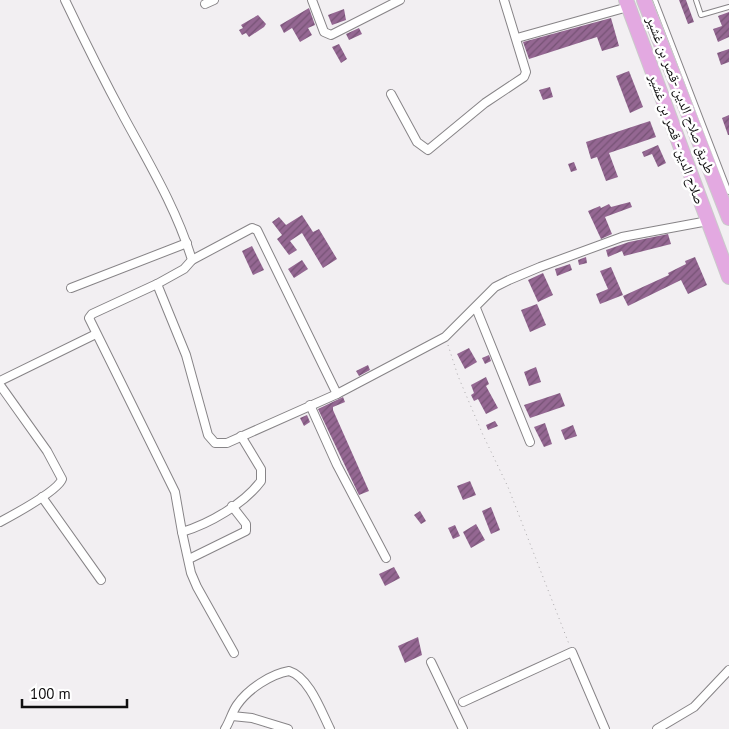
<svg xmlns="http://www.w3.org/2000/svg" width="729" height="729" font-family="'PT Sans','Noto Naskh Arabic',sans-serif">
<style>
.building{fill:url(#building-hatch)}
.lines{fill:none;stroke-linecap:round;stroke-linejoin:round}
.lane-casing{stroke:#878487;stroke-width:6}
.street-casing{stroke:#878487;stroke-width:10}
.highway-casing{stroke:#cacaca;stroke-width:16}
.path{stroke:#aba9ab;stroke-width:1;stroke-dasharray:1 4;stroke-linecap:butt}
.lane{stroke:#fff;stroke-width:4}
.street{stroke:#fff;stroke-width:8}
.highway{stroke:#e3a9e1;stroke-width:14}
.labels{text-anchor:middle;dominant-baseline:central;stroke-width:5;stroke-linejoin:round;paint-order:stroke}
.street-label{font-size:14px;fill:#0f0e0f;stroke:#fff}
</style>
<defs>
<pattern id="building-hatch" width="6" height="6" patternUnits="userSpaceOnUse" patternTransform="scale(1.25)"><rect width="6" height="6" fill="#946792"/><path d="M-1 1l2-2M0 6l6-6M5 7l2-2" fill="none" stroke="#775376"/></pattern>
</defs>
<rect width="100%" height="100%" fill="#f2eff2"/>
<g class="building">
<polygon points="679,0 686,0 694,22 688,24"/>
<polygon points="309,8 315,25 308,28 312,35 300,42 292,28 284,33 280,25"/>
<polygon points="344,9 346,20 332,25 328,15"/>
<polygon points="729,12 729,37 718,42 713,29 722,26 718,16"/>
<polygon points="258,15 266,24 264,27 249,37 246,33 242,35 239,30 243,28 241,25"/>
<polygon points="611,18 619,46 602,51 597,37 529,59 523,42"/>
<polygon points="359,28 362,34 349,40 346,34"/>
<polygon points="339,44 347,59 341,63 332,47"/>
<polygon points="729,49 729,62 721,65 717,53"/>
<polygon points="629,71 643,107 630,113 616,76"/>
<polygon points="550,87 553,97 543,100 539,90"/>
<polygon points="729,115 729,135 728,135 722,118"/>
<polygon points="650,121 656,137 609,153 618,177 606,181 597,157 591,159 586,142"/>
<polygon points="658,145 666,163 658,167 652,154 644,157 642,152"/>
<polygon points="574,162 577,170 571,172 568,164"/>
<polygon points="630,202 632,207 605,217 612,234 601,239 588,211 600,206 601,208 609,204 611,207"/>
<polygon points="302,215 313,232 319,229 337,259 323,268 302,233 290,241 297,250 289,255 277,239 282,235 272,222 279,217 286,225"/>
<polygon points="668,234 671,244 624,256 622,251 608,257 606,250 629,242"/>
<polygon points="252,246 264,270 253,275 242,251"/>
<polygon points="586,257 587,263 579,265 578,260"/>
<polygon points="695,257 707,285 688,294 681,280 628,306 623,296 669,275 668,273 686,264 685,261"/>
<polygon points="302,260 308,269 294,278 288,269"/>
<polygon points="570,264 572,270 557,276 555,269"/>
<polygon points="611,267 623,295 600,304 596,294 608,289 600,271"/>
<polygon points="543,273 553,295 538,302 528,280"/>
<polygon points="537,304 546,325 530,332 521,310"/>
<polygon points="469,348 477,362 465,369 457,354"/>
<polygon points="489,355 491,361 485,364 482,358"/>
<polygon points="368,365 370,370 359,376 356,371"/>
<polygon points="536,367 541,382 529,386 524,372"/>
<polygon points="486,377 489,384 486,386 498,408 486,414 478,399 474,401 471,395 474,393 471,385"/>
<polygon points="560,393 565,406 530,418 524,405"/>
<polygon points="343,397 345,402 333,407 333,410 369,491 359,495 318,409"/>
<polygon points="307,415 310,422 304,426 300,418"/>
<polygon points="495,421 498,426 488,430 486,425"/>
<polygon points="545,423 552,444 544,447 534,427"/>
<polygon points="573,425 577,436 565,440 561,430"/>
<polygon points="470,481 476,495 463,500 457,486"/>
<polygon points="491,507 500,530 491,534 482,511"/>
<polygon points="420,511 426,521 421,524 414,515"/>
<polygon points="476,524 485,540 471,548 463,532"/>
<polygon points="455,525 460,536 453,539 448,528"/>
<polygon points="394,567 400,578 385,586 379,574"/>
<polygon points="418,637 422,655 405,663 398,646"/>
</g>
<g class="lines">
<defs>
<g id="lane">
<polyline points="655,0 729,192"/>
<polyline points="696,0 701,15 729,7"/>
</g>
<g id="street">
<path d="M65,0C84,40 104,80 125,119C150,165 177,210 192,260L184,269L157,284L186,355L208,435L215,443H227L337,394L445,337L495,287L509,280L540,267L622,237L708,221"/>
<polyline points="312,0 324,32 331,35 400,0"/>
<polyline points="205,4 214,0"/>
<polyline points="517,38 628,7"/>
<polyline points="391,94 417,142 428,150 485,103 524,77 526,72 504,0"/>
<polyline points="192,260 252,228 257,230 337,394"/>
<path d="M157,284L92,314L89,318L175,492L182,532C209,524 244,504 261,481V469L241,436"/>
<polyline points="71,288 187,243"/>
<polyline points="476,308 530,442"/>
<polyline points="0,381 96,334"/>
<path d="M0,385L47,451L62,479C58,491 13,515 0,522"/>
<polyline points="310,405 337,465 386,558"/>
<polyline points="42,497 101,580"/>
<polyline points="182,532 191,573 197,587 234,653"/>
<polyline points="189,559 246,531 246,524 232,506"/>
<polyline points="431,662 463,729"/>
<polyline points="463,702 572,652 605,729"/>
<polyline points="232,716 252,718 288,729"/>
<path d="M225,729C230,721 232,712 237,705C248,689 271,674 289,671C309,677 321,711 330,729"/>
<polyline points="657,729 694,707 729,670"/>
</g>
<g id="highway">
<polyline points="626,0 729,277"/>
<polyline points="644,0 729,218"/>
</g>
</defs>
<use href="#lane" class="lane-casing"/>
<use href="#street" class="street-casing"/>
<use href="#highway" class="highway-casing"/>
<polyline class="path" points="448,345 458,376 483,435 508,487 569,644"/>
<use href="#lane" class="lane"/>
<use href="#street" class="street"/>
<use href="#highway" class="highway"/>
</g>
<g class="labels">
<g class="street-label">
<text transform="translate(681 95) rotate(69)">طريق صلاح الدين -قصر بن غشير</text>
<text transform="translate(677 139) rotate(70)">صلاح الدين - قصر بن غشير</text>
</g>
</g>
<path d="M22 699v8h105v-8" fill="none" stroke="#0f0e0f" stroke-width="2.5"/>
<text x="30" y="699" font-size="15" fill="#0f0e0f" stroke="#ffffff" stroke-width="4" paint-order="stroke">100 m</text>
</svg>
